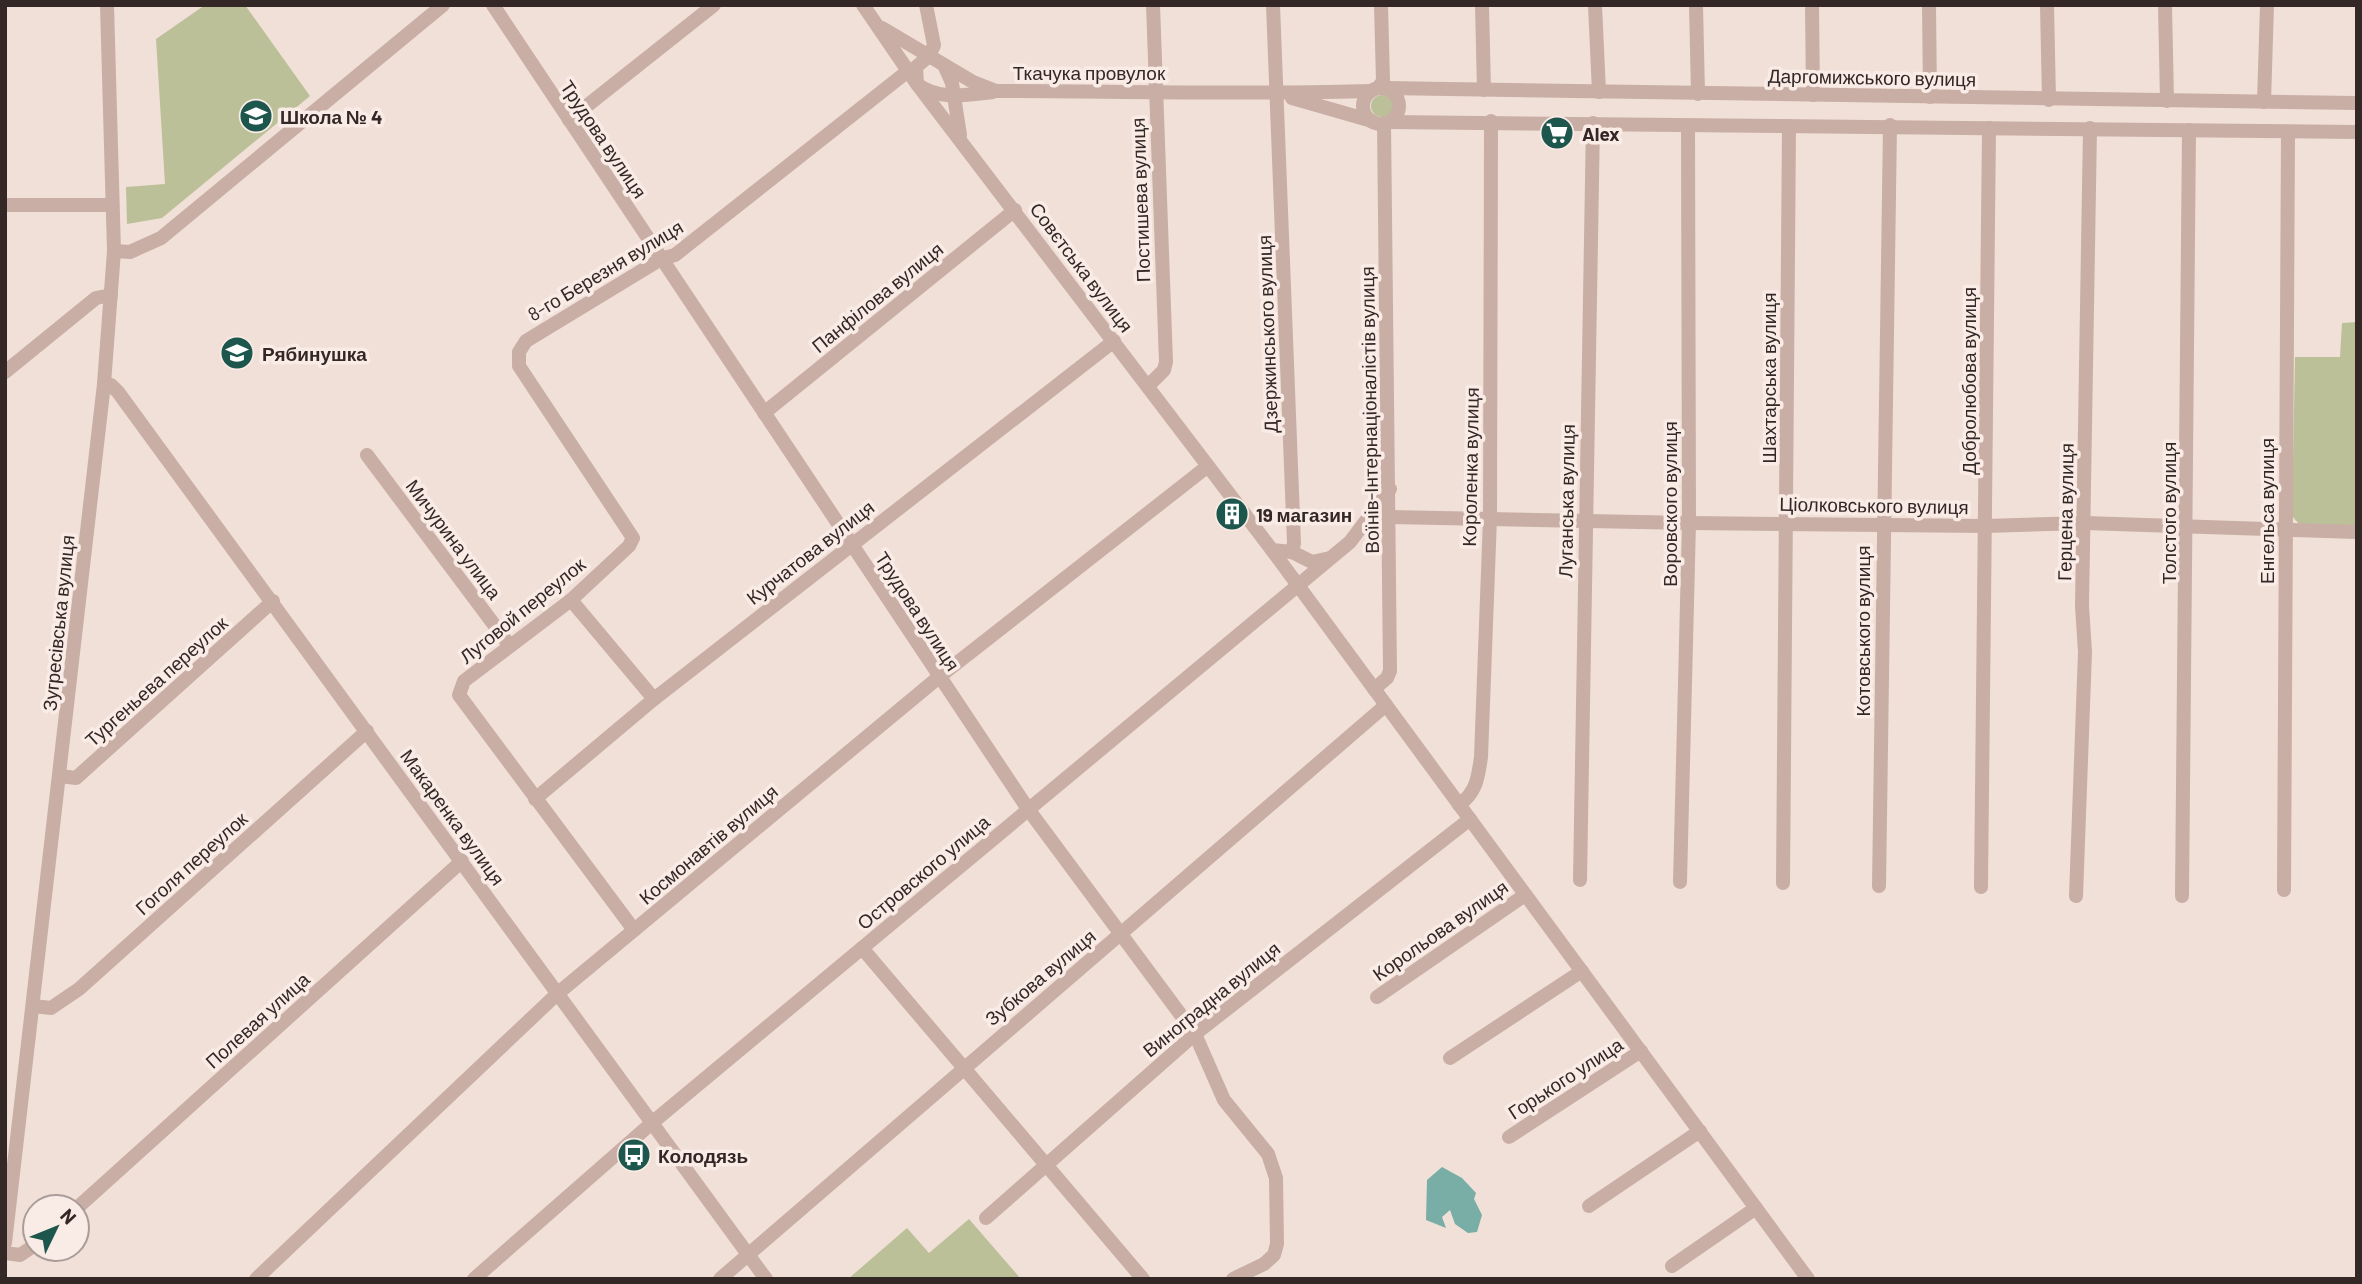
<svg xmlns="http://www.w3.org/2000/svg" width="2362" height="1284" font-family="Barlow,sans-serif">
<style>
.green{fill:#bbc099}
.water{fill:#78aea5}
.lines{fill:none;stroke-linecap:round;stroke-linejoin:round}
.minor{stroke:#c9aea5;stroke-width:14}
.labels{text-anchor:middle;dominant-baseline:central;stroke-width:7;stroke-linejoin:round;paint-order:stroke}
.street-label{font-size:19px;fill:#342826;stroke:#f9ebe5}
.poi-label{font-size:19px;font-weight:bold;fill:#342826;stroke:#f9ebe5;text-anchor:start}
</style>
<rect width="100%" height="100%" fill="#f1e0d8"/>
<g class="green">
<polygon points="205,5 245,5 310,96 162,218 127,224 126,187 165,184 156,39"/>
<circle cx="1382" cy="106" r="11"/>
<polygon points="2357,322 2357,525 2300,525 2292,516 2295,357 2340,357 2342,323"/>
<polygon points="969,1219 1021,1279 848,1279 907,1228 929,1253"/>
</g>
<polygon class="water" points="1442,1167 1462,1178 1476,1193 1474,1199 1482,1215 1477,1232 1468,1233 1455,1224 1450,1210 1442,1217 1446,1228 1426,1220 1427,1180"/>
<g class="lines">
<g class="minor">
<polyline points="493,5 1028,809 1195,1034 1224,1100 1268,1154 1276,1178 1277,1244 1274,1255 1264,1264 1233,1279"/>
<polyline points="863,5 917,84 1272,550 1808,1279"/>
<path d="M926,5L934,45L929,56L916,67L917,84C939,101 967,95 993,92"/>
<polyline points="1482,5 1484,90"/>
<polyline points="1595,5 1599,92"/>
<polyline points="1696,5 1698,94"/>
<polyline points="1812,5 1813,95"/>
<polyline points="1929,5 1930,97"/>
<polyline points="2047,5 2049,100"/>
<polyline points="2165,5 2167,101"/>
<path d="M882,28L973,82L996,91C1121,91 1246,95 1371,91"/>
<polyline points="944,65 952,83 960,135"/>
<polyline points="1378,88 1383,81 1381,5"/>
<polyline points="1386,88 2357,103"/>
<circle cx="1381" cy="106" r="18"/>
<polyline points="1292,98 1372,121"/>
<polyline points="2264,102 2267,5"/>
<polyline points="569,120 714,5"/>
<polyline points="1389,122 2357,132"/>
<polyline points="5,205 112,205"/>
<polyline points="114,251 130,252 161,238 443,5"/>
<polyline points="5,372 96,298 111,295"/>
<polyline points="104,384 111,385 118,392 766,1279"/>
<polyline points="1148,386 1164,370 1166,362 1153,5"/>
<polyline points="764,413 1015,210"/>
<polyline points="367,455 510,646"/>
<polyline points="1390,517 1689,523 1986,526 2085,523 2357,532"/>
<polyline points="1272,550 1292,552 1294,543 1273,5"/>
<polyline points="1292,552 1312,562 1330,558"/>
<polyline points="571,600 654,699"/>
<polyline points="1374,689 1387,678 1390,671 1384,123"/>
<polyline points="60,776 76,778 273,601"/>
<polyline points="535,799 654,699 1114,341"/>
<path d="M1459,805C1477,792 1478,777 1481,757L1490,518L1491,121"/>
<polyline points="1580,880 1593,123"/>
<polyline points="1680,882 1689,523 1688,126"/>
<polyline points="1783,883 1789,126"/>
<polyline points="1879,886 1890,125"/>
<polyline points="1981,887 1989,128"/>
<polyline points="2284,890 2288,133"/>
<polyline points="2076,896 2085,652 2082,606 2090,128"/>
<polyline points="2182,896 2189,130"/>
<polyline points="634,930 459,695 464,681 571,600 629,546 633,538 519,366 519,352 526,341 661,259 675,255 908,71"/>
<polyline points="862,948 1143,1279"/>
<polyline points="1377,997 1525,895"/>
<polyline points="33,1006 51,1008 79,989 367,731"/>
<polyline points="1450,1058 1582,971"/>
<polyline points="1509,1137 1641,1051"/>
<polyline points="1589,1206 1700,1131"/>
<polyline points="77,1208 462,861"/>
<polyline points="986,1218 1195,1034 1470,819"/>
<polyline points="5,1243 104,384 114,251 107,5"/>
<polyline points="5,1253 20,1255 35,1245"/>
<polyline points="1672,1266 1756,1208"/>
<polyline points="256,1279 557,994 939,677 1208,466"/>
<polyline points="474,1279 653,1122 1350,542 1390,489"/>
<polyline points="720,1279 1386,705"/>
</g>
</g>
<defs>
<symbol id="school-disc" viewBox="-11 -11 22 22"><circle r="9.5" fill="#1c564d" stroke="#f9ebe5"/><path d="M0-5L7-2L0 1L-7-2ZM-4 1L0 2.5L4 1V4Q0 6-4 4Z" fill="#fff"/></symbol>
<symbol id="supermarket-disc" viewBox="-11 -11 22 22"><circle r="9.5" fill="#1c564d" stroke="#f9ebe5"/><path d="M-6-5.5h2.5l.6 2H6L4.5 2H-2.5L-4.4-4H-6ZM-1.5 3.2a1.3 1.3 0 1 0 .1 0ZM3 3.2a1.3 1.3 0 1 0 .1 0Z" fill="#fff"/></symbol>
<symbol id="building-disc" viewBox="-11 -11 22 22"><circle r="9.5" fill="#1c564d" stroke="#f9ebe5"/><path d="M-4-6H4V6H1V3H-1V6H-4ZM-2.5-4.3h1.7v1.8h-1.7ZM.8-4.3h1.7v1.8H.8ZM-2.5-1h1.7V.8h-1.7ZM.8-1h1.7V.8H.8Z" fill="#fff"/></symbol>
<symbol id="bus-disc" viewBox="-11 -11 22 22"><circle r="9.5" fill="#1c564d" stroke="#f9ebe5"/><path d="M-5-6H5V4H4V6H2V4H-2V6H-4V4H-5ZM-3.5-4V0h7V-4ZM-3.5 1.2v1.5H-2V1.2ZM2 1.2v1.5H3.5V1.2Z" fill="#fff"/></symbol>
</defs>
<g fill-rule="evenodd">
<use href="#school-disc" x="237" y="97" width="38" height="38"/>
<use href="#supermarket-disc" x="1538" y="114" width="38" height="38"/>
<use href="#school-disc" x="218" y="334" width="38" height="38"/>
<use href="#building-disc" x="1213" y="495" width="38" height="38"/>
<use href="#bus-disc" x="615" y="1136" width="38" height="38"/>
</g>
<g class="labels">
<g class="street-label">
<text x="1089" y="72">Ткачука провулок</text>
<text transform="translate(1872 77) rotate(1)">Даргомижського вулиця</text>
<text transform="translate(604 139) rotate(56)">Трудова вулиця</text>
<text transform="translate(1140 200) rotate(-92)">Постишева вулиця</text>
<text transform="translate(1082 267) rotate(53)">Совєтська вулиця</text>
<text transform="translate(605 270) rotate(-31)">8-го Березня вулиця</text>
<text transform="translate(877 297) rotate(-39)">Панфілова вулиця</text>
<text transform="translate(1267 334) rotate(-92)">Дзержинського вулиця</text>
<text transform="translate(1768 378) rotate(-90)">Шахтарська вулиця</text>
<text transform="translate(1968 381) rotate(-90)">Добролюбова вулиця</text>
<text transform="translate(1369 410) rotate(-91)">Воїнів-Інтернаціоналістів вулиця</text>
<text transform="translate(1470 467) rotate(-89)">Короленка вулиця</text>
<text transform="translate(1566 501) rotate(-89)">Луганська вулиця</text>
<text transform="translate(1669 504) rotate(-90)">Воровского вулиця</text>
<text transform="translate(1874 505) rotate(1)">Ціолковського вулиця</text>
<text transform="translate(2266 511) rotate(-90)">Енгельса вулиця</text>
<text transform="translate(2065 512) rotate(-89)">Герцена вулиця</text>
<text transform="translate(2168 513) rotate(-90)">Толстого вулиця</text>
<text transform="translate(454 539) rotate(53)">Мичурина улица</text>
<text transform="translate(810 552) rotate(-38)">Курчатова вулиця</text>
<text transform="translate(522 610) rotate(-39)">Луговой переулок</text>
<text transform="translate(918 611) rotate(57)">Трудова вулиця</text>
<text transform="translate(58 623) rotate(-84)">Зугресівська вулиця</text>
<text transform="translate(1862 631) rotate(-90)">Котовського вулиця</text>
<text transform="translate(156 681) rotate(-42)">Тургеньева переулок</text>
<text transform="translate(453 817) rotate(54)">Макаренка вулиця</text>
<text transform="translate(708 844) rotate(-40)">Космонавтів вулиця</text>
<text transform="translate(191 863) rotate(-42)">Гоголя переулок</text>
<text transform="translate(923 872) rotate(-40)">Островского улица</text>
<text transform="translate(1440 930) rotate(-35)">Корольова вулиця</text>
<text transform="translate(1040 977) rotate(-40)">Зубкова вулиця</text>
<text transform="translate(1211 999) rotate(-39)">Виноградна вулиця</text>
<text transform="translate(257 1020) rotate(-42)">Полевая улица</text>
<text transform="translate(1565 1078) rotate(-33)">Горького улица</text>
</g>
<g class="poi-label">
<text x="280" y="116">Школа № 4</text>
<text x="1582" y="133">Alex</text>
<text x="262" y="353">Рябинушка</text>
<text x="1256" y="514">19 магазин</text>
<text x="658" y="1155">Колодязь</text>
</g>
</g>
<rect width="2362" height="1284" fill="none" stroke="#342826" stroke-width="14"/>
<g transform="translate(56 1228) rotate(47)"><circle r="33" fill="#f9ebe5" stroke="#aa9d99" stroke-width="2"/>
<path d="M0-5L12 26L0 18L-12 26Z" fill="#1c564d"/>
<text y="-10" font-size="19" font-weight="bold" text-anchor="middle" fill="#342826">N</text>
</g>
</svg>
